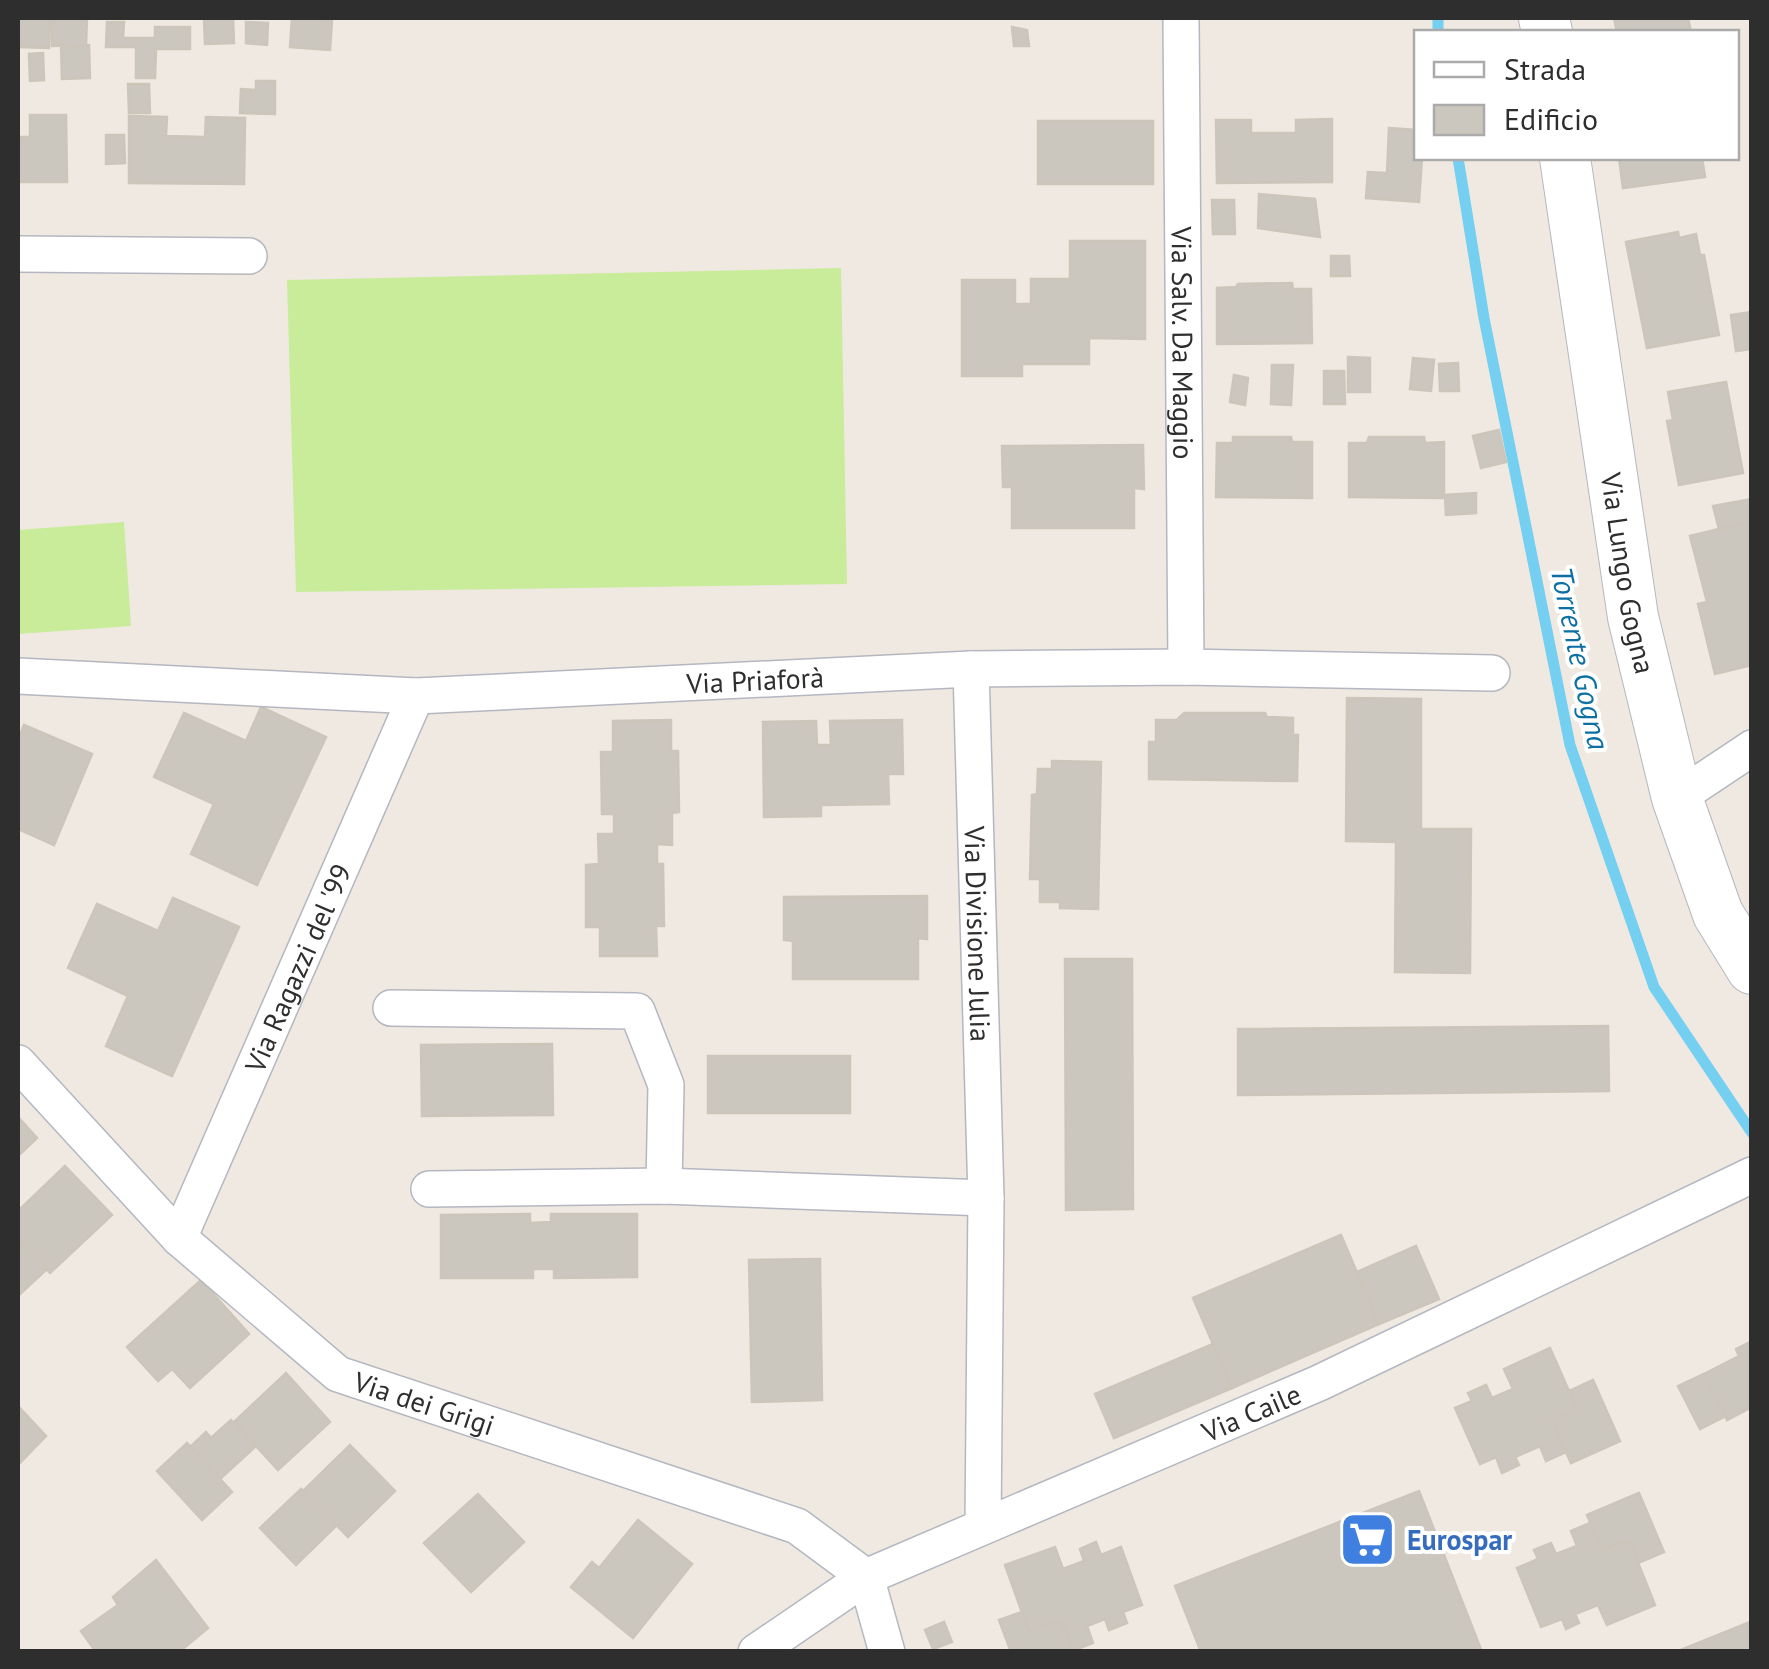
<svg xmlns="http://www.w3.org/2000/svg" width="1769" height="1669" font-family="'PT Sans',sans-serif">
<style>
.pitch{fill:#c9ec9a}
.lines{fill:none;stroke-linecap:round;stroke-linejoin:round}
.stream{stroke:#75cff0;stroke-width:11}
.building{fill:#cbc7bf;stroke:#cbc5ba;stroke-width:2.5}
.street-casing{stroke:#b4b7c1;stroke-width:38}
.secondary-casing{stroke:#b4b7c1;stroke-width:52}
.street{stroke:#fff;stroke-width:35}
.secondary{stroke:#fff;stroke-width:50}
.labels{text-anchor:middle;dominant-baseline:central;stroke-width:8;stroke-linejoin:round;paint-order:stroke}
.street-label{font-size:28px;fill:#2e2e2e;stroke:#fff}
.shop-label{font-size:28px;font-weight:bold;fill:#366cbe;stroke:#fff;text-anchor:start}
.water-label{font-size:30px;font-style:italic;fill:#0d6fa3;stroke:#fff}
</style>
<rect width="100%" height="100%" fill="#efe9e1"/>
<g class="pitch">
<polygon points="841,268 847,584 296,592 287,280"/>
<polygon points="124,522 131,626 18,634 18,530"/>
</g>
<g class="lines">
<g class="stream">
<polyline points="1438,18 1438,32"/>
<polyline points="1458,158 1484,318 1570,745 1654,987 1752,1133"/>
</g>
</g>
<g class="building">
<polygon points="18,18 50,19 49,48 18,47"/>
<polygon points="51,18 87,18 86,45 52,46"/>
<polygon points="204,18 233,18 234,43 205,44"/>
<polygon points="292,18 332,20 330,50 290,47"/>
<polygon points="1614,18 1688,18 1691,32 1617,32"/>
<polygon points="107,22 124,22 123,38 155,38 155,27 190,27 190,49 156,49 155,78 136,78 136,47 106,47"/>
<polygon points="246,22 268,23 267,45 246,43"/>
<polygon points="1012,27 1027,30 1029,46 1014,46"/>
<polygon points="89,45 90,78 62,79 61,46"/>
<polygon points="43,53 44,80 30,81 29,54"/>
<polygon points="256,81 275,81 275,114 240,113 241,89 256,90"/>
<polygon points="128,84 149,84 150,113 129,113"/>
<polygon points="30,115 66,115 67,182 18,182 18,137 30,137"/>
<polygon points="129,116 167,117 166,136 205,137 206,117 245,118 244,184 129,183"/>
<polygon points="1332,119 1332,182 1217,183 1216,120 1251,120 1251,133 1296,133 1296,120"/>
<rect x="1038" y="121" width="115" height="63"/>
<polygon points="1389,128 1416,130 1416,158 1422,158 1419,202 1366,198 1368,172 1387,173"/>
<polygon points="106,135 124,135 125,163 106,164"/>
<polygon points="1619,158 1702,158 1705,177 1623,188"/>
<polygon points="1259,194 1315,199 1320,237 1258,228"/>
<polygon points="1212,200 1234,200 1235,234 1213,234"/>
<polygon points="1678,232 1679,238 1696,234 1700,255 1704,255 1719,335 1647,348 1626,242"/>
<polygon points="1070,241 1145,241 1145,339 1089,338 1089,364 1022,364 1022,376 962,376 962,280 1015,280 1015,304 1031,304 1031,279 1070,279"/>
<polygon points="1331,256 1349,256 1350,276 1331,276"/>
<polygon points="1292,283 1293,289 1311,289 1312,343 1217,344 1217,288 1236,287 1238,284"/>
<polygon points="1752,312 1752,349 1736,351 1731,315"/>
<polygon points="1348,357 1370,358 1370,392 1348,392"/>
<polygon points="1413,358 1434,360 1431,391 1410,389"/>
<polygon points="1458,363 1459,391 1440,391 1439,364"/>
<polygon points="1272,365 1293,365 1291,405 1271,404"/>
<polygon points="1324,371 1344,371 1345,404 1324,404"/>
<polygon points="1234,375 1248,378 1245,405 1230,402"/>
<polygon points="1726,382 1743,473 1679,485 1667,421 1673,420 1668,392"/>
<polygon points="1499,430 1506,462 1481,468 1473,436"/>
<polygon points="1233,437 1291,437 1292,442 1312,442 1312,498 1216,497 1217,443 1233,443"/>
<polygon points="1369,437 1424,437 1425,443 1444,442 1444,498 1349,497 1349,443 1367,443"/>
<polygon points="1143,445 1144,489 1134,488 1134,528 1012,528 1012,487 1003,487 1002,446"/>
<polygon points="1476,493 1476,513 1446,515 1445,495"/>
<polygon points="1752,499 1752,521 1719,529 1713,506"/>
<polygon points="1752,521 1752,665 1715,674 1698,604 1707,602 1690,536"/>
<polygon points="1347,698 1421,699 1421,829 1471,829 1470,973 1395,972 1396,842 1346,841"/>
<polygon points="261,707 326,737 257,885 191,854 214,804 154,777 184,713 246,741"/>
<polygon points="1184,713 1265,713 1267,717 1293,718 1293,735 1298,735 1297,781 1149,779 1149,742 1156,742 1156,720 1177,720"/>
<polygon points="671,720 671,751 678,751 679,812 672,813 672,845 657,844 657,864 663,864 664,926 656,926 657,956 600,956 600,927 586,927 586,865 599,864 598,834 614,834 614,814 602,814 601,752 613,752 613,721"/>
<polygon points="902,720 903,774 888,774 889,804 821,805 821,816 764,817 763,722 816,721 817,745 831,745 830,721"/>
<polygon points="24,725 92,754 54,845 18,829 18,740"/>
<polygon points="1052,761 1101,762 1098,909 1060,908 1060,902 1040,902 1040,879 1030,879 1032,795 1037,794 1038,769 1052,769"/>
<polygon points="927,896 927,939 918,938 918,979 793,979 793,941 784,940 784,897"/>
<polygon points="173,898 239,927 172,1076 106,1046 128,996 68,968 97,904 158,931"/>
<polygon points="1065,959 1132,959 1133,1209 1066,1210"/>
<polygon points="1608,1026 1609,1091 1238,1095 1238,1029"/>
<polygon points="552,1044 553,1115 422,1116 421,1045"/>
<rect x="708" y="1056" width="142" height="57"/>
<polygon points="18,1117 37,1138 18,1156"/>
<polygon points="65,1166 112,1215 50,1273 18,1238 18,1211"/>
<polygon points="530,1214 530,1223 551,1222 551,1214 637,1214 637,1277 554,1278 554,1269 533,1269 533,1278 441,1278 441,1215"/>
<polygon points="1341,1235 1379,1324 1232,1388 1193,1298"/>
<polygon points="18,1238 47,1269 18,1296"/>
<polygon points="1416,1246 1439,1299 1379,1324 1357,1272"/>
<polygon points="820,1259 822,1400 752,1402 749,1260"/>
<polygon points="201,1280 249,1334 190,1388 172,1369 158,1381 127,1347"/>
<polygon points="1752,1341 1752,1407 1727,1420 1704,1374 1739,1356 1736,1349"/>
<polygon points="1213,1344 1232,1388 1114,1438 1095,1394"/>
<polygon points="1550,1348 1577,1409 1552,1420 1566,1452 1546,1461 1540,1446 1515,1457 1519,1465 1502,1473 1496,1457 1480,1464 1455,1408 1472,1401 1468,1393 1486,1385 1492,1398 1513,1389 1504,1369"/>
<polygon points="286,1373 330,1422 278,1470 234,1422"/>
<polygon points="1704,1374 1726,1416 1700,1429 1678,1386"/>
<polygon points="1593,1380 1620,1441 1571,1463 1552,1420 1577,1409 1569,1391"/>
<polygon points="18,1406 46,1436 18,1465"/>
<polygon points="231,1420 256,1446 220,1479 190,1447 206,1432 211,1438"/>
<polygon points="187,1443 232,1492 202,1520 157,1471"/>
<polygon points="350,1445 395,1491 348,1537 303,1491"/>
<polygon points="301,1489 337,1525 296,1565 260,1528"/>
<polygon points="1419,1491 1482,1652 1201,1652 1175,1586"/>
<polygon points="1639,1493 1664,1552 1638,1563 1629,1540 1602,1551 1587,1515"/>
<polygon points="478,1494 524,1542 471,1592 424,1543"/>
<polygon points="638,1520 692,1564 633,1638 571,1587 592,1562 599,1568"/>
<polygon points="1590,1523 1602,1551 1629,1540 1655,1605 1607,1625 1598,1605 1575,1614 1579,1623 1566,1629 1562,1619 1541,1627 1517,1568 1538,1559 1534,1550 1551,1543 1556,1554 1577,1546 1571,1531"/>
<polygon points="1096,1542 1101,1555 1121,1547 1142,1605 1123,1612 1127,1623 1109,1630 1105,1619 1087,1626 1093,1643 1072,1651 1061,1620 1029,1632 1005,1565 1055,1547 1063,1569 1084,1561 1080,1549"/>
<polygon points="156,1560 208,1628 179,1652 96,1652 81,1631 118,1605 113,1597"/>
<polygon points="1022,1612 1029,1632 1061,1620 1073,1652 1011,1652 999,1620"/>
<polygon points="1752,1621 1752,1652 1676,1652"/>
<polygon points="944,1622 952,1642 933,1649 925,1630"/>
</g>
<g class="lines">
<defs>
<g id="street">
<path id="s1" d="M1181,18L1186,667"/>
<polyline points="18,254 249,256"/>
<path id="s2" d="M971,669L986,1198L983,1526"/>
<path id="s3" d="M18,676L416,696L971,669L1186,667L1492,673"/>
<polyline points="1677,798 1752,748"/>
<polyline points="391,1008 637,1011 666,1085 664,1186"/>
<path id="s4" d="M18,1063L179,1238L338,1374L797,1526L866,1577L887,1652"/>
<polyline points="429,1189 664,1186 986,1198"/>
<path id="s5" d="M179,1238L416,696"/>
<path id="s6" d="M756,1652L866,1577L1319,1383L1752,1175"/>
</g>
<g id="secondary">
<polyline points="1544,18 1547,32"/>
<path id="s7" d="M1565,158L1633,617L1677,798L1718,914L1752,969"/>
</g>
</defs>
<use href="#street" class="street-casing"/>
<use href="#secondary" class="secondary-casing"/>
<use href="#street" class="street"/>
<use href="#secondary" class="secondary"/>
</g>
<defs>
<symbol id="supermarket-square" viewBox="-11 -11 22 22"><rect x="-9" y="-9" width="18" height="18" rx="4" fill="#3f7fe0" stroke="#fff"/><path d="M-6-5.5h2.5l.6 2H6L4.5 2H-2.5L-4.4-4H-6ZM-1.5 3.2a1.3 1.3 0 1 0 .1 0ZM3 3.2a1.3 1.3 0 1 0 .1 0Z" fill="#fff"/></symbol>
</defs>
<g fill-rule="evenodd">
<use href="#supermarket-square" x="1336" y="1508" width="63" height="63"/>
</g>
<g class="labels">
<g class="street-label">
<text stroke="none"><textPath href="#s1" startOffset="325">Via Salv. Da Maggio</textPath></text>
<text stroke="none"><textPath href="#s7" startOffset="420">Via Lungo Gogna</textPath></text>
<text stroke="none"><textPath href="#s3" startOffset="738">Via Priaforà</textPath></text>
<text stroke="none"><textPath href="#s2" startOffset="265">Via Divisione Julia</textPath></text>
<text stroke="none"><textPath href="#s5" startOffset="295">Via Ragazzi del '99</textPath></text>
<text stroke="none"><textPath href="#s4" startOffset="538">Via dei Grigi</textPath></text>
<text stroke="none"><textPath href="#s6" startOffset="552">Via Caile</textPath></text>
</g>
<g class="shop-label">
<text x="1407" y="1539">Eurospar</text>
</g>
<g class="water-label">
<text transform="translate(1581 658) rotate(78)">Torrente Gogna</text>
</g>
</g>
<rect width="1769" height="1669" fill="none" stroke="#2e2e2e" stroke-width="40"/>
<rect x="1414" y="30" width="325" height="130" fill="#ffffff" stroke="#ababab" stroke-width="2.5"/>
<rect x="1434" y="62" width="50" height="15" fill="#ffffff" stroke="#ababab" stroke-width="2.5"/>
<text x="1504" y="80" font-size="30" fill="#2e2e2e">Strada</text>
<rect x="1434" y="105" width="50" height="30" fill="#cbc7bf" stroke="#ababab" stroke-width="2.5"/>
<text x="1504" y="130" font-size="30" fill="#2e2e2e">Edificio</text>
</svg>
